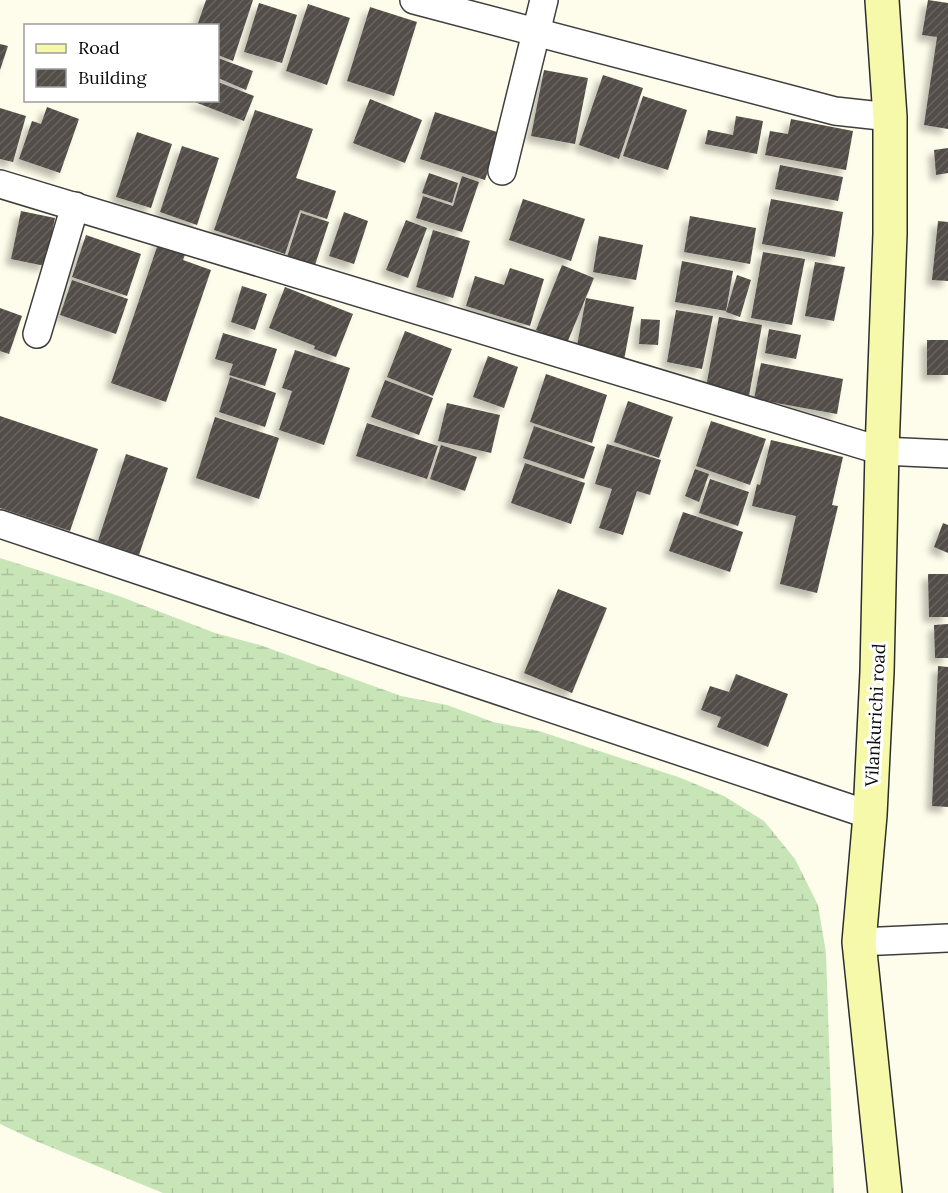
<svg xmlns="http://www.w3.org/2000/svg" width="948" height="1193" font-family="Lora,serif">
<style>
.wetland{fill:url(#wetland-marsh)}
.building{fill:url(#building-hatch);filter:url(#shadow)}
.lines{fill:none;stroke-linecap:round;stroke-linejoin:round}
.street-casing{stroke:#3e3e3e;stroke-width:30}
.secondary-casing{stroke:#2d2d2d;stroke-width:36}
.street{stroke:#fff;stroke-width:27}
.secondary{stroke:#f7f9aa;stroke-width:33}
.labels{text-anchor:middle;dominant-baseline:central;stroke-width:6;stroke-linejoin:round;paint-order:stroke}
.street-label{font-size:18px;fill:#0b0b0b;stroke:#fff}
</style>
<defs>
<pattern id="wetland-marsh" width="20" height="14" patternUnits="userSpaceOnUse" patternTransform="scale(1.5)"><rect width="20" height="14" fill="#c8e5b7"/><path d="M1 5h8M5 5V1M11 12h8M15 12V8" fill="none" stroke="#aac39c"/></pattern>
<pattern id="building-hatch" width="6" height="6" patternUnits="userSpaceOnUse" patternTransform="scale(1.5)"><rect width="6" height="6" fill="#534e48"/><path d="M-1 1l2-2M0 6l6-6M5 7l2-2" fill="none" stroke="#67635e"/></pattern>
<filter id="shadow"><feDropShadow dx="-5.5" dy="5.5" stdDeviation="3" flood-color="#0004"/></filter>
</defs>
<rect width="100%" height="100%" fill="#fefcea"/>
<polygon class="wetland" points="0,558 119,596 215,633 260,645 401,696 447,705 493,722 539,731 681,778 724,796 764,821 795,859 818,905 826,953 834,1193 163,1193 38,1142 0,1124"/>
<g class="building">
<polygon points="206,0 253,0 233,61 218,55 218,26 197,26"/>
<polygon points="928,0 948,3 948,129 924,125 937,37 922,35"/>
<polygon points="259,3 297,15 282,63 244,52"/>
<polygon points="308,4 350,18 327,85 286,71"/>
<polygon points="370,7 417,22 394,96 347,81"/>
<polygon points="0,44 8,46 0,70"/>
<polygon points="218,58 253,71 246,90 218,78"/>
<polygon points="544,70 588,78 575,144 531,136"/>
<polygon points="603,75 643,88 619,159 579,145"/>
<polygon points="218,82 254,96 244,121 192,101 218,100"/>
<polygon points="643,96 687,110 668,170 623,156"/>
<polygon points="370,99 422,120 405,163 353,143"/>
<polygon points="47,107 79,119 60,173 19,159 32,121 41,124"/>
<polygon points="0,108 26,116 13,162 0,159"/>
<polygon points="255,110 313,129 296,178 336,191 327,219 300,210 285,254 214,230"/>
<polygon points="435,112 500,133 485,180 420,159"/>
<polygon points="736,116 763,121 757,154 705,144 708,130 733,135"/>
<polygon points="791,119 853,131 846,170 765,155 770,131 788,134"/>
<polygon points="137,132 172,144 151,208 116,197"/>
<polygon points="182,146 219,158 197,225 160,212"/>
<polygon points="948,148 948,173 936,175 934,150"/>
<polygon points="780,165 843,177 838,201 775,189"/>
<polygon points="429,173 458,183 452,203 422,193"/>
<polygon points="462,176 479,182 462,232 416,218 423,196 453,206"/>
<polygon points="523,199 585,219 571,261 509,240"/>
<polygon points="771,199 843,212 835,257 762,244"/>
<polygon points="21,211 55,218 45,266 11,259"/>
<polygon points="344,212 368,221 354,264 329,256"/>
<polygon points="301,213 329,222 314,268 286,260"/>
<polygon points="690,216 756,228 750,264 684,252"/>
<polygon points="406,220 427,228 408,278 386,270"/>
<polygon points="938,221 948,222 948,281 932,280"/>
<polygon points="433,230 470,241 453,298 416,287"/>
<polygon points="86,235 141,254 127,296 72,277"/>
<polygon points="599,236 643,245 636,280 593,272"/>
<polygon points="160,238 188,247 183,260 211,270 166,402 111,383"/>
<polygon points="763,252 805,259 792,325 751,318"/>
<polygon points="682,261 733,271 726,311 675,302"/>
<polygon points="815,262 845,267 834,321 805,316"/>
<polygon points="562,265 594,278 567,343 536,330"/>
<polygon points="510,268 544,279 530,326 466,306 475,276 504,285"/>
<polygon points="737,275 751,280 740,317 726,312"/>
<polygon points="72,280 128,299 116,334 60,315"/>
<polygon points="242,286 267,294 255,330 231,322"/>
<polygon points="285,287 353,314 336,357 314,349 315,346 269,328"/>
<polygon points="586,298 634,307 624,360 576,351"/>
<polygon points="0,308 22,316 9,354 0,351"/>
<polygon points="676,310 713,316 702,369 667,362"/>
<polygon points="719,317 762,325 749,396 706,387"/>
<polygon points="641,319 660,320 658,345 639,344"/>
<polygon points="769,329 801,335 796,359 765,353"/>
<polygon points="405,331 452,349 433,396 387,377"/>
<polygon points="223,333 277,349 265,386 229,375 233,364 215,359"/>
<rect x="927" y="340" width="21" height="35"/>
<polygon points="295,350 350,368 324,445 279,430 292,391 282,388"/>
<polygon points="488,356 518,367 504,408 473,397"/>
<polygon points="761,363 843,379 837,414 754,399"/>
<polygon points="546,374 607,395 592,443 530,422"/>
<polygon points="230,377 276,393 265,427 219,412"/>
<polygon points="385,380 433,398 419,435 371,417"/>
<polygon points="628,401 673,417 659,458 614,442"/>
<polygon points="447,403 500,415 491,453 438,441"/>
<polygon points="0,416 98,449 70,531 0,508"/>
<polygon points="215,417 279,438 259,499 196,478"/>
<polygon points="711,421 766,439 750,485 696,466"/>
<polygon points="367,423 438,446 427,479 356,456"/>
<polygon points="534,426 595,447 584,479 523,458"/>
<polygon points="771,440 843,457 832,505 838,506 817,593 780,584 796,516 752,506 757,484 760,485"/>
<polygon points="607,444 661,460 650,495 637,491 623,535 599,528 612,489 595,484"/>
<polygon points="441,445 477,457 465,491 430,479"/>
<polygon points="126,454 168,468 139,555 98,541"/>
<polygon points="525,463 585,483 571,524 511,503"/>
<polygon points="695,469 709,474 699,502 685,496"/>
<polygon points="710,479 749,492 738,526 699,513"/>
<polygon points="683,512 743,532 730,572 669,551"/>
<polygon points="943,523 948,525 948,553 934,547"/>
<polygon points="928,574 948,574 948,617 929,617"/>
<polygon points="558,589 607,608 572,693 524,673"/>
<polygon points="948,624 948,658 935,658 934,625"/>
<polygon points="938,666 948,667 948,807 932,806"/>
<polygon points="736,674 788,694 768,747 717,727 721,717 701,710 710,686 729,692"/>
</g>
<g class="lines">
<defs>
<g id="street">
<polyline points="414,0 835,111 890,117"/>
<polyline points="502,171 544,0"/>
<polyline points="0,184 882,451 948,454"/>
<polyline points="37,334 75,206"/>
<polyline points="0,524 870,815"/>
<polyline points="859,942 948,938"/>
</g>
<polyline id="secondary" points="882,0 890,117 890,234 882,451 877,672 870,815 859,942 885,1193"/>
</defs>
<use href="#street" class="street-casing"/>
<use href="#secondary" class="secondary-casing"/>
<use href="#street" class="street"/>
<use href="#secondary" class="secondary"/>
</g>
<g class="labels">
<g class="street-label">
<text transform="translate(875 715) rotate(-87)">Vilankurichi road</text>
</g>
</g>
<rect x="24" y="24" width="195" height="78" fill="#ffffff" stroke="#9d9d9d" stroke-width="1.5"/>
<rect x="36" y="44" width="30" height="9" fill="#f7f9aa" stroke="#9d9d9d" stroke-width="1.5"/>
<text x="78" y="54" font-size="18" fill="#0b0b0b">Road</text>
<rect x="36" y="69" width="30" height="18" fill="url(#building-hatch)" stroke="#9d9d9d" stroke-width="1.5"/>
<text x="78" y="84" font-size="18" fill="#0b0b0b">Building</text>
</svg>
